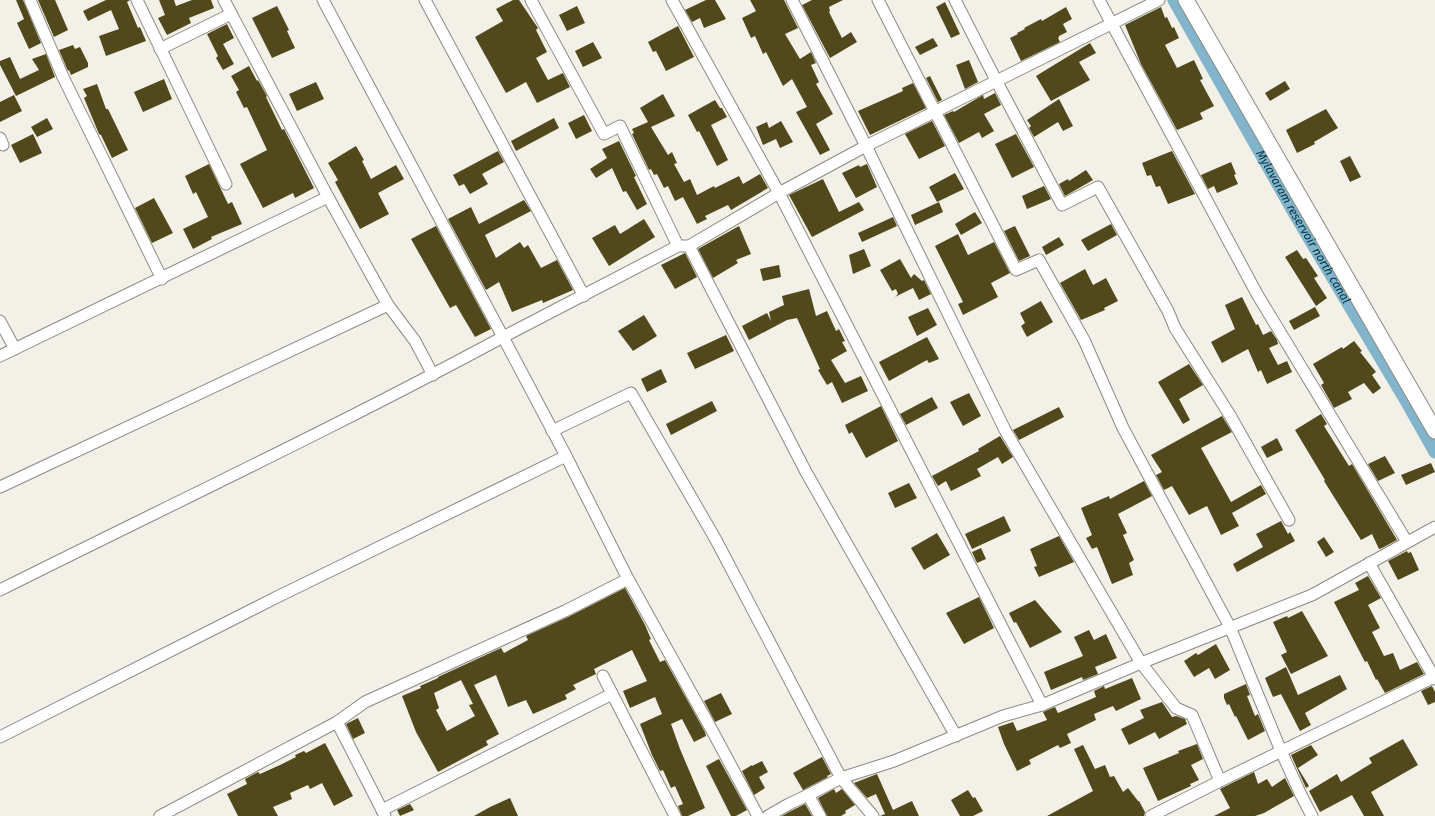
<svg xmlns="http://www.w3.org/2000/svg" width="1435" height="816" font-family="'Fira Sans',sans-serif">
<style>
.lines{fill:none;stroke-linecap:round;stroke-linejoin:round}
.canal{stroke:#82b5cc;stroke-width:13}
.building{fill:#51481c;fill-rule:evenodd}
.minor-casing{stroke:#8b8980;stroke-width:13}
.secondary-casing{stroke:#8b8980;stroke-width:17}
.minor{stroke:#fff;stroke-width:11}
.secondary{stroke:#fff;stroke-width:15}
.labels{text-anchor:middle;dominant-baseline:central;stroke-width:4;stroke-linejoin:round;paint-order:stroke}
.water-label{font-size:12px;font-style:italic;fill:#023343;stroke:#fffefa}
</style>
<rect width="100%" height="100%" fill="#f3f1e7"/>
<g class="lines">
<path class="canal" id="s1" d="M1174,0L1296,216L1408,404L1435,452"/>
</g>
<g class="building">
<polygon points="16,0 23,0 41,43 29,49 17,23 24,19"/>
<polygon points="38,0 55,0 68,30 54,37"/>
<polygon points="106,0 130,0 127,2 138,28 140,27 146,41 106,56 99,36 119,29 111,10 88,21 83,11"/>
<polygon points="159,0 174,0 176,6 192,0 211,0 214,8 189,18 191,23 167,35 158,18 165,15"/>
<polygon points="513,0 519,0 538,28 536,30 547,52 536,58 548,80 563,73 570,87 537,103 526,82 506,93 475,37 503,21 496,9"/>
<polygon points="706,0 715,0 726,19 704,28 700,18 692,22 685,10"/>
<polygon points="750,0 784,0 798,28 785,34 800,59 811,52 816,63 811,65 819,82 816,84 833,114 816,124 830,150 820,155 796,112 807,107 792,79 783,86 766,52 763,54 755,36 751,38 742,18 756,11"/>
<polygon points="812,0 843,0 829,7 830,11 829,12 842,38 851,32 857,42 830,58 802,5"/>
<polygon points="945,2 960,34 951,38 936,7"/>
<polygon points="277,6 289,30 287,31 295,48 272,58 252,18"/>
<polygon points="577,6 585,23 567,31 559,15"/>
<polygon points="1066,7 1072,19 1063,24 1067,32 1059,36 1059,37 1058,38 1060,42 1021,61 1010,38 1018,34 1017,33 1025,29 1024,28 1041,19 1042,21"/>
<polygon points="1161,7 1165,18 1167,17 1172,28 1174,27 1179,38 1165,45 1177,68 1194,60 1203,79 1200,80 1214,106 1200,113 1203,119 1177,130 1141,64 1125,25"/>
<polygon points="227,24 234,38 223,44 234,64 223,70 216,58 218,56 207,34"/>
<polygon points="678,26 694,57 666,71 656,51 653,52 648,42"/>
<polygon points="933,38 938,46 920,55 915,47"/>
<polygon points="593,42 602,58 583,67 575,51"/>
<polygon points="1090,43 1096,53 1079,62 1090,80 1051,101 1036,76"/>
<polygon points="73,45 75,49 80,47 88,63 88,67 71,75 69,70 68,71 59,50"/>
<polygon points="46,54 55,77 16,96 0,65 0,61 10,57 20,79 39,70 32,59"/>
<polygon points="969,60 978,82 965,89 956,65"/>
<polygon points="249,66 257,81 258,80 267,96 266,97 282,130 284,129 314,188 295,198 293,193 263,208 240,164 267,150 247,107 244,108 236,92 239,90 231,76"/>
<polygon points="930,76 942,100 938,102 926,78"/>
<polygon points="164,79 172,99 143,112 134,92"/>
<polygon points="1285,81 1290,89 1270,101 1265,93"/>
<polygon points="316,82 324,99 297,111 289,94"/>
<polygon points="913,83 926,108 870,135 858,111 903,91 902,88"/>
<polygon points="97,84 106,109 108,109 128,150 112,158 101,135 99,134 84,98 87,96 83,89"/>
<polygon points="995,93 1001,105 984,114 994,131 982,138 979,132 959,143 944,115 953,111 954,112 983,95 984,99"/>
<polygon points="663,94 675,116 651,127 668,155 672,152 677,163 674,164 684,182 690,179 697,195 714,186 715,188 739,176 743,184 760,174 768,188 731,210 728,205 705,216 707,219 697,224 683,197 675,201 668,186 664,188 657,174 654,175 651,169 649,170 632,134 634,133 632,129 648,122 640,108"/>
<polygon points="14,95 22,111 0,122 0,102"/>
<polygon points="1059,99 1073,126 1063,131 1058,122 1034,137 1029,128 1031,126 1027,120"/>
<polygon points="715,100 720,108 722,108 727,117 711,125 728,160 717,166 699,131 697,132 688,115"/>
<polygon points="1326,109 1338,128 1314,142 1315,144 1297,153 1286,130"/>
<polygon points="584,115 592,131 576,139 568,123"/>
<polygon points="47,118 53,129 37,137 31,127"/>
<polygon points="554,118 559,128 516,151 511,141"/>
<polygon points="781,121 793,142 780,148 776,139 763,145 756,127 767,122 769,128"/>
<polygon points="932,121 945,146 919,159 905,134"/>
<polygon points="33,134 42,153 20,163 11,145"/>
<polygon points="1016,134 1034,167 1012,178 995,144"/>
<polygon points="619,141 636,176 634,177 647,204 637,210 626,191 623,192 612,168 596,178 590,169 607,158 602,149"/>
<polygon points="356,146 364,160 362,161 371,179 396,165 404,179 378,193 389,214 360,229 335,182 338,180 328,163"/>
<polygon points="498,151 504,162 482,174 488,184 470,194 464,184 459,186 453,175"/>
<polygon points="1172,151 1195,194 1168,204 1160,186 1156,187 1151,175 1147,176 1142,163"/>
<polygon points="1350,156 1361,177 1350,182 1340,161"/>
<polygon points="1231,162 1236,174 1234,175 1238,184 1217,193 1214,186 1208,189 1201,175"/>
<polygon points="209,164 228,204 232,202 242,224 211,237 212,239 193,249 183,229 208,217 196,192 193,194 185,176"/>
<polygon points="867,164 877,187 856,198 842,173 859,165 860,167"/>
<polygon points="1086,170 1093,180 1065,196 1059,184 1068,179 1069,181"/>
<polygon points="955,173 964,189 937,202 929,187"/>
<polygon points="823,179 839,212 859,202 864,210 812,237 789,195"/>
<polygon points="1044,186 1051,199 1027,209 1022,196"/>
<polygon points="154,198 173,233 152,243 135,208"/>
<polygon points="524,200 531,211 485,235 496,258 520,242 524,248 528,245 541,268 557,260 573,290 543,303 542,300 512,312 499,282 486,290 448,219 471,207 479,224"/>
<polygon points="939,202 943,212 915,225 911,215"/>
<polygon points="975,212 982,223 961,235 955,224"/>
<polygon points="893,217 897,226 862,242 858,233"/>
<polygon points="644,219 655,237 609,266 592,238 615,225 620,234"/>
<polygon points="1111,224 1117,235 1088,251 1081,240"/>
<polygon points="436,226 491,329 475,337 456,305 450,308 411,239"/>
<polygon points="739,226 751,254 736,260 738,263 713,278 698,249"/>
<polygon points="1015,226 1030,256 1019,261 1004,231"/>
<polygon points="958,234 968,255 994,242 1010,273 991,283 998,297 963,315 958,304 963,302 935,246"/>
<polygon points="1059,237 1064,245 1046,255 1042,247"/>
<polygon points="864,249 871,266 853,274 849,255"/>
<polygon points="1297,250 1303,259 1306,258 1318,276 1314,278 1327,298 1316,306 1285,257"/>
<polygon points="685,253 697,277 675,289 661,265"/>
<polygon points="900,259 911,278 914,274 922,281 924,280 931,294 919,300 913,288 895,297 898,294 896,289 892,291 880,270"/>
<polygon points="779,265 781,277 763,281 760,269"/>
<polygon points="1085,269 1093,285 1106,278 1118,301 1104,308 1105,310 1081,320 1060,283"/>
<polygon points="809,289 816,316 827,311 836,331 839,329 845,341 842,342 847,351 831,360 845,383 861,376 868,391 842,403 832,382 827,385 818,370 820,369 797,318 787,320 749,340 742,326 767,313 771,321 769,312 784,305 782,296"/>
<polygon points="1242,297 1256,325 1258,324 1263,335 1271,331 1277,340 1278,344 1269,348 1278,365 1287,361 1292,372 1267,384 1261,370 1258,372 1248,349 1222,363 1211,342 1235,329 1225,305"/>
<polygon points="1041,301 1053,322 1027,337 1021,326 1025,323 1020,313"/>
<polygon points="1315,307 1320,316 1294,330 1289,321"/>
<polygon points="928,308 937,325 917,336 908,317"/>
<polygon points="644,315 657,336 633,351 618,331"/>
<polygon points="726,335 734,351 695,369 687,353"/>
<polygon points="927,337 939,359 929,363 927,360 889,381 879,362"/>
<polygon points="1354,341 1362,351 1360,352 1376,372 1372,375 1381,388 1373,394 1364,383 1348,392 1352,399 1334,408 1321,385 1324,383 1313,364 1342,347 1343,349"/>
<polygon points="1189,364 1203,385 1179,399 1190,420 1183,424 1158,382"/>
<polygon points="661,369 667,382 647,392 641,379"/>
<polygon points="969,393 981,416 963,426 950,402"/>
<polygon points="932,397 938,408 906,425 900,414"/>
<polygon points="712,401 717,411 671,435 666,424"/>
<polygon points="881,406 898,441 866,458 852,432 849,434 845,425"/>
<polygon points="1059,407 1064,417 1019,440 1013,430"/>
<polygon points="1321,414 1327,424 1324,426 1349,466 1352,464 1397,540 1382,548 1379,549 1372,534 1361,540 1324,481 1325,480 1295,430"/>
<polygon points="1222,416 1232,432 1201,448 1231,502 1261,485 1266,494 1232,513 1239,526 1221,535 1207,506 1189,515 1172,486 1164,490 1156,475 1162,472 1151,455"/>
<polygon points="1000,436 1013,457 1002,464 998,457 977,469 981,476 951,491 946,481 938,486 932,476 979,451 978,449"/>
<polygon points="1277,438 1283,450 1267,458 1261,447"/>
<polygon points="1385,456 1395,473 1378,481 1368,464"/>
<polygon points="1431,463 1435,472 1406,485 1401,475"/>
<polygon points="1144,481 1152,496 1118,514 1127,533 1123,535 1134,560 1129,563 1133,575 1112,584 1097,547 1092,549 1086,538 1092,535 1081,508 1109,496 1110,499"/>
<polygon points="909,483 917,498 895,508 888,493"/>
<polygon points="1004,516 1011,531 972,549 965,534"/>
<polygon points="1281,521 1288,534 1290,532 1295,541 1237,572 1233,564 1263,547 1256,534"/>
<polygon points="937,533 950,555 924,570 911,548"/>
<polygon points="1059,536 1074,562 1039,577 1034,567 1037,566 1030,549"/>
<polygon points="1324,537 1334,552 1326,557 1317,542"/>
<polygon points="981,548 986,559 977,563 972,552"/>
<polygon points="1407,551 1408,553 1411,552 1419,570 1398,580 1388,561"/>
<polygon points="1368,576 1381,598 1368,605 1380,628 1372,632 1384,656 1393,653 1400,670 1417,662 1424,674 1385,693 1377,679 1376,680 1367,661 1365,662 1334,602 1359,590 1355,583"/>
<path d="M625,588L645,625L651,639L649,640L660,662L665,660L705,732L706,736L694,742L682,719L671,724L680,749L705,808L688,816H682L678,806L683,804L675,786L671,788L663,770L660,771L652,755L640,724L662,714L655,697L630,708L623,691L647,681L632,650L594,669L596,674L573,685L576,689L565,695L567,699L533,714L526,700L508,707L496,675L474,685L499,734L486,741L488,745L438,772L416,732L402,696L421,688L420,686L438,678V677L501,648L504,653L528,640L526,636L568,617ZM461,680L473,704L469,705L475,716L447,731L436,710L439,708L434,693Z"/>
<polygon points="979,597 994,628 964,644 946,613"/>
<polygon points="1035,600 1062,632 1030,648 1016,622 1014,623 1009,613"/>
<polygon points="1302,611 1328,656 1291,674 1281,655 1287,652 1273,622 1287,616 1288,618"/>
<polygon points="1089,630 1094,640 1106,634 1117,658 1095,667 1098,674 1083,680 1082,677 1051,690 1044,672 1083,656 1074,637"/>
<polygon points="1216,644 1230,670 1215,679 1209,668 1194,677 1184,661 1196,653 1198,655"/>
<polygon points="1286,667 1298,695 1340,675 1347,689 1305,713 1311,725 1300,731 1281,694 1273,697 1265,678"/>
<polygon points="1132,678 1141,699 1116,711 1113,706 1094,714 1096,720 1067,734 1071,743 1060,748 1058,745 1029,760 1031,764 1017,771 1004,744 998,727 1013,722 1017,731 1047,720 1043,712 1055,707 1058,713 1096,697 1094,691 1104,686 1105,689"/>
<polygon points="1246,684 1250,695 1247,696 1255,716 1258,714 1265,731 1248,740 1236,716 1235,717 1229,704 1227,705 1224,698 1224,694"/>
<polygon points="1432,686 1435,692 1435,702 1428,705 1421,691"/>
<polygon points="721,693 732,714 715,722 704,701"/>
<polygon points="1162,702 1172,717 1176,716 1185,719 1187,724 1159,739 1155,732 1129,745 1121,729 1144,718 1140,710"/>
<polygon points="358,718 365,733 353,739 346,724"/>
<polygon points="1403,739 1418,765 1371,792 1384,816 1364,816 1352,795 1320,812 1309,791 1337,774 1341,782 1372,763 1369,758"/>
<polygon points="325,743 353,796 334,806 322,783 310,789 308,785 290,793 292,799 273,807 278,816 238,816 227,794 247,784 245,779 258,772 260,774 280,765 296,757 295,755 304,751 306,753"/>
<polygon points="1197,744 1203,759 1191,765 1199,780 1190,784 1191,786 1158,801 1143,768 1179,753 1178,751"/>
<polygon points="1083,745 1095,769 1105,765 1110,777 1114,776 1123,792 1128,788 1138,801 1139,801 1145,812 1144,816 1047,816 1093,791 1074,749"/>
<polygon points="1311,745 1318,755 1298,768 1309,786 1306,788 1291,755"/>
<polygon points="822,757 831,774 827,776 828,777 803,790 793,773"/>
<polygon points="719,759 747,810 736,816 731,816 706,766"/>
<polygon points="762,761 768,772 759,777 765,788 754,795 742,771 752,765 752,766"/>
<polygon points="1254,772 1258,784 1267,779 1272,787 1285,778 1294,796 1264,813 1255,816 1214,816 1230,808 1220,789"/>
<polygon points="877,774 893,810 912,801 919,816 880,816 885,814 876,794 867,798 854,783"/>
<polygon points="834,789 836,793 842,789 855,805 845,811 846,813 841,816 827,816 818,798"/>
<polygon points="968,790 973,798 975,797 983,811 973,816 960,816 951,800"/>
<polygon points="510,798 518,816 474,816 490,807"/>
<polygon points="410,804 414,810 400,816 397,810"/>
<polygon points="805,804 812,816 782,816 789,812"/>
</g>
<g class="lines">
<defs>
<g id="minor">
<polyline points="30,0 63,77 162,279"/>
<polyline points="137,0 226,184"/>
<polyline points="224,0 328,197 374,280 388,305 415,341 433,375"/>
<polyline points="425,0 584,296"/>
<polyline points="672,0 779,193 1042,705"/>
<polyline points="792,0 866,146 1005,430 1141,663 1176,708 1192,715 1220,781"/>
<polyline points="878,0 1016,270 1039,260 1084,340 1123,428 1230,627 1281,751 1301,795 1312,816"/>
<polyline points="955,0 997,82 1062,205 1098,187 1168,311 1175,328 1231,417 1289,520"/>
<polyline points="1099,0 1257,294 1407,542"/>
<polyline points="160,49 231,14"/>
<polyline points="0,138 3,145"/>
<polyline points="682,246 689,246 779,193 866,146 1159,0"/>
<polyline points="689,246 806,472 956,736"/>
<polyline points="0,321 15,349"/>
<polyline points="0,356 328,197"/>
<polyline points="552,431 631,393 716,540 841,778 894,761 1003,716 1042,705 1141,663 1312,595 1435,527"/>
<polyline points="0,487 388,305"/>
<polyline points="1369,563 1435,679"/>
<polyline points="628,579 714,734 758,816"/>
<path d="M0,590C168,506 338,426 503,337L323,0"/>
<polyline points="603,676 675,816"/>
<polyline points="337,722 382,810"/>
<polyline points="0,737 277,597 566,456"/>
<polyline points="808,795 841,778 873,816"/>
<polyline points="160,816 337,722 365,702 565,611 628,579 566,456 503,337 678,246 620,126 604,134 531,0"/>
<polyline points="385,816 382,810 612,694"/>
<polyline points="768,816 789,804 808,795 820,816"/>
<polyline points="1151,816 1220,781 1434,677"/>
</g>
<polyline id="secondary" points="1186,0 1435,431"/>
</defs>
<use href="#minor" class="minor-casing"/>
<use href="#secondary" class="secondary-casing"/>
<use href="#minor" class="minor"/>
<use href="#secondary" class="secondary"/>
</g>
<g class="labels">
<g class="water-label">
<text stroke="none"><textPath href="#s1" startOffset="261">Mylavaram reservoir north canal</textPath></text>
</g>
</g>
</svg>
